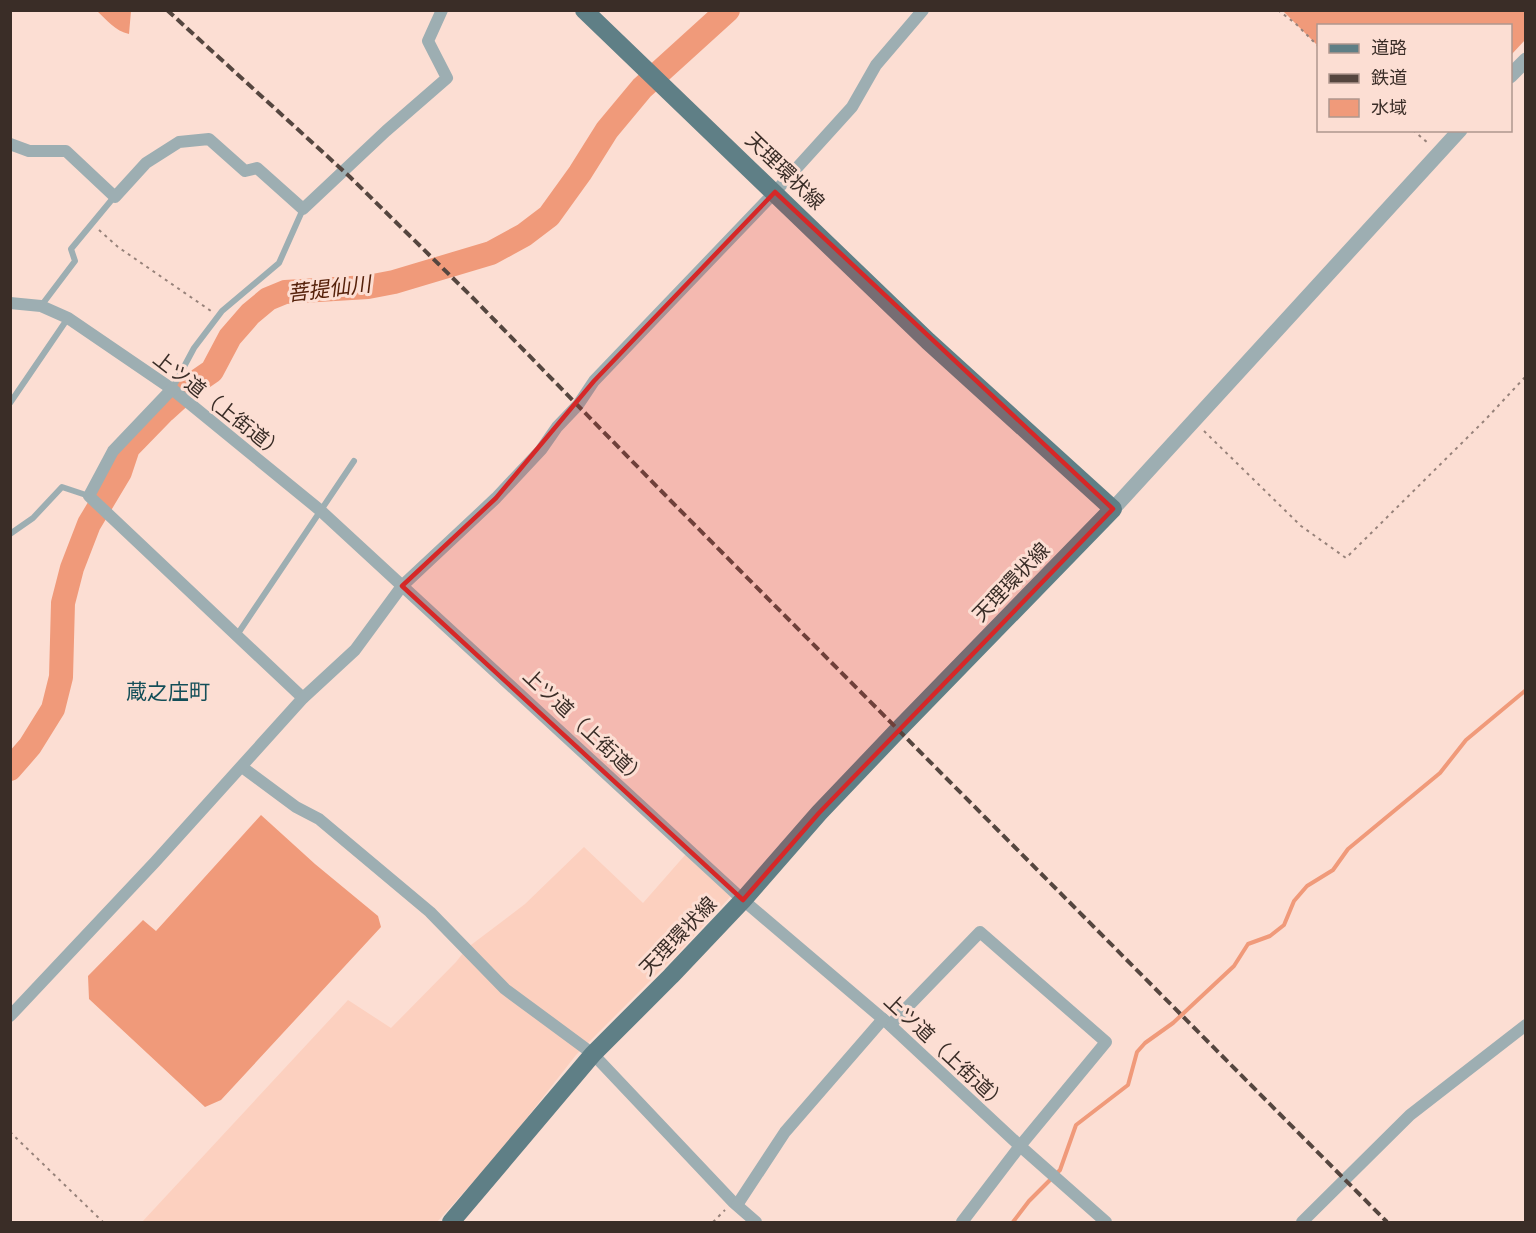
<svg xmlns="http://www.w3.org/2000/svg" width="1536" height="1233" font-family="'DM Sans','Noto Sans JP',sans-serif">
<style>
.built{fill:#fcd0bf}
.water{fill:#f09a7a}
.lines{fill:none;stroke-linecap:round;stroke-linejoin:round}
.stream{stroke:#f09a7a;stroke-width:4}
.river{stroke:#f09a7a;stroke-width:24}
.path{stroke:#97827a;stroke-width:2;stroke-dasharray:3 4.5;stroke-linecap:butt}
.service{stroke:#9daeb2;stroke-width:6}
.minor{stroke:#9daeb2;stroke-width:12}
.tertiary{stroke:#9daeb2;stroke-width:15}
.primary{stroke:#5f7f86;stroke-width:18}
.rail{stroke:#55463f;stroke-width:4;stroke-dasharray:9 4.5;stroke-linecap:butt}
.marked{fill:#d62828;fill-opacity:0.2;stroke:#d62828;stroke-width:4.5;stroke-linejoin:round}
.labels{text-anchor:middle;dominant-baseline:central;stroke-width:6;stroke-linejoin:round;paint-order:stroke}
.street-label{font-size:20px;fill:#3a2d27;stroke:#fcded3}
.water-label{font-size:21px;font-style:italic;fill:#56210a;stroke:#fcded3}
.neighbourhood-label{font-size:21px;fill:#134e58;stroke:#fcded3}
</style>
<rect width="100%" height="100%" fill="#fcded3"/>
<polygon class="built" points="584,847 643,903 686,854 731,896 680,951 576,1055 501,1151 437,1222 142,1222 348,1000 391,1028 456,962 467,948 525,904"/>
<g class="water">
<path d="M97,11H131L129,34C115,31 107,20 97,11Z"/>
<polygon points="1283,11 1525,11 1525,40 1511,55 1510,26 1318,26 1318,46"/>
<polygon points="261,815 315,864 378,916 381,927 221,1100 205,1107 89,999 88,976 143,920 156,931"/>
</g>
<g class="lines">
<polyline class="stream" points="1013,1222 1029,1201 1060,1170 1076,1125 1128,1085 1137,1052 1145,1043 1173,1023 1234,966 1248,944 1270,936 1284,925 1294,901 1307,886 1333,870 1348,849 1440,773 1466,740 1526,690"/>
<polyline class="river" points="10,769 30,746 53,709 61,677 63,603 72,568 89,524 120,472 128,448 164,411 196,382 212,371 230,337 250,314 268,299 285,292 368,287 394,282 491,253 524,235 549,216 580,173 607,130 642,88 728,10"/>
<g class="path">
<polyline points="1278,10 1296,24 1318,46"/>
<polyline points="1413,130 1429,144"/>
<polyline points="99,230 118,247 211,311"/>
<polyline points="1204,431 1301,526 1346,558 1485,420 1526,376"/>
<polyline points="10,1132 103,1222"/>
<polyline points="713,1222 725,1210"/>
</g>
<g class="service">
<polyline points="41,306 75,261 71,249 114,197"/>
<polyline points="172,389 194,348 222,311 279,263 303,209"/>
<polyline points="10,403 68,318"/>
<polyline points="10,534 33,518 62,487 89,496"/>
<polyline points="237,635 354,461"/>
</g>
<g class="minor">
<polyline points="10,144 29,151 66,151 115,197 146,163 179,142 209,139 245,171 257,168 303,209 386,131 447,78 428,41 442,10"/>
<polyline points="10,303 41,306 68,318 172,389 321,511 743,900 890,1025 1020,1146 1106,1222"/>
<polyline points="172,389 113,451 89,496 303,698"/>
<polyline points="242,767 296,807 319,819 430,912 505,989 593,1054 733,1202 756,1222"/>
<polyline points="10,1016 155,862 303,698 355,650 402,586 496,498 541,450 557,427 578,405 594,381 775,192 852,107 876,65 923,10"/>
<polyline points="890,1025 980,932 1106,1042 1020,1146 962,1222"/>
<polyline points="737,1205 785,1132 883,1019"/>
<polyline points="1302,1222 1410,1115 1526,1025"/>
</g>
<g class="tertiary">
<polyline points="1510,76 1526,60"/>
<polyline points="1113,509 1460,130"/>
</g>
<polyline class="primary" points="451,1222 593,1054 671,976 743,900 819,813 899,729 1113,509 928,341 584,10"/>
<polyline class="rail" points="167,10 350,177 471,296 670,500 1387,1222"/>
</g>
<path class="marked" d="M775,192L1113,509L819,813L743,900L402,586L496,498L594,381Z"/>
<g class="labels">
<g class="street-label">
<text transform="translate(785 171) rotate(44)">天理環状線</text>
<text transform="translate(219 405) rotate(38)">上ツ道（上街道）</text>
<text transform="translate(1011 582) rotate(-46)">天理環状線</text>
<text transform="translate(585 727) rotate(43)">上ツ道（上街道）</text>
<text transform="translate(678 936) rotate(-46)">天理環状線</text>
<text transform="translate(946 1052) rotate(43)">上ツ道（上街道）</text>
</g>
<g class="water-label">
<text transform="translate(329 289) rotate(-7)">菩提仙川</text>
</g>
<g class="neighbourhood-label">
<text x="168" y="692">蔵之庄町</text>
</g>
</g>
<rect width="1536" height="1233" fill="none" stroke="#3a2d27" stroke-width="24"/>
<rect x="1317" y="24" width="195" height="108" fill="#fcded3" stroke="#ae978e" stroke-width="1.5"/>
<rect x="1329" y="44" width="30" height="9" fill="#5f7f86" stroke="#ae978e" stroke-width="1.5"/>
<text x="1371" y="54" font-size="18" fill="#3a2d27">道路</text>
<rect x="1329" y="74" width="30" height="9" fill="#55463f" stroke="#ae978e" stroke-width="1.5"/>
<text x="1371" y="84" font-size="18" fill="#3a2d27">鉄道</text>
<rect x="1329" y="99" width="30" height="18" fill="#f09a7a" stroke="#ae978e" stroke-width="1.5"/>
<text x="1371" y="114" font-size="18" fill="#3a2d27">水域</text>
</svg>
